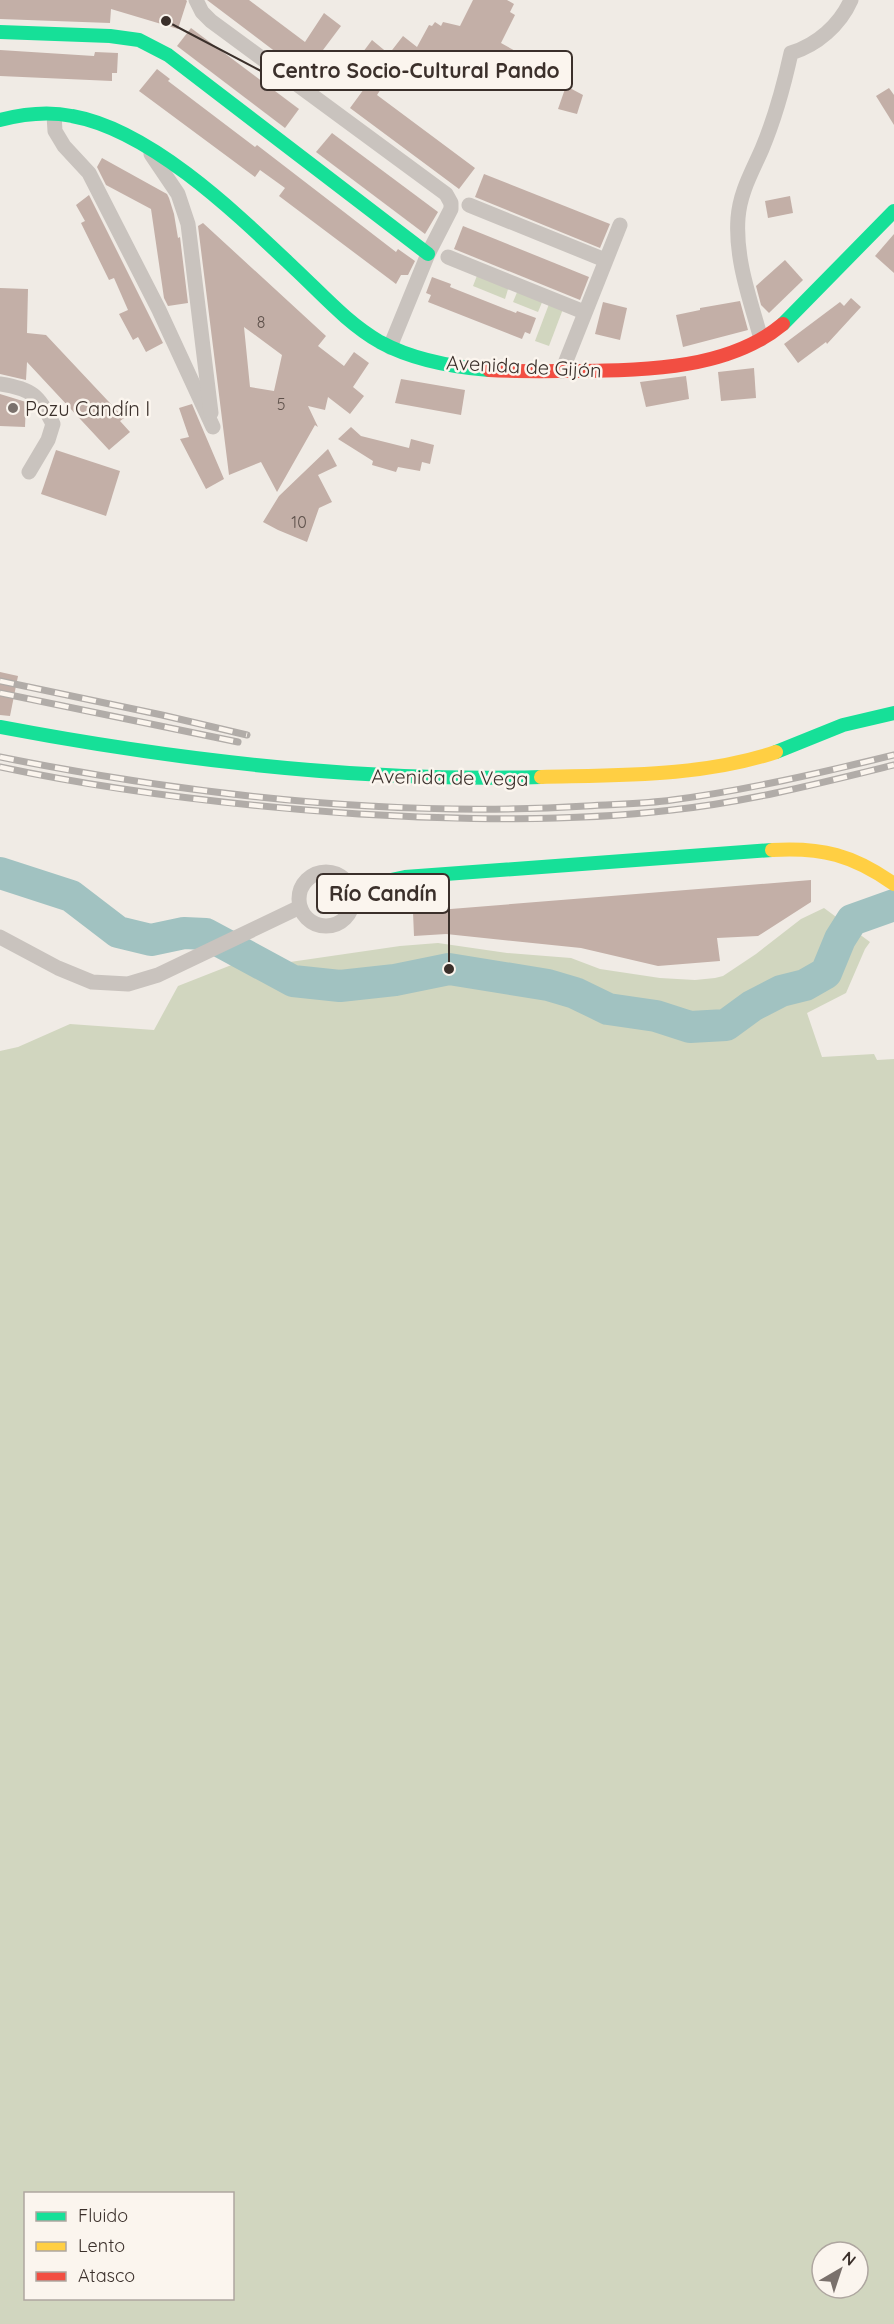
<svg xmlns="http://www.w3.org/2000/svg" width="894" height="2324" font-family="Quicksand,sans-serif">
<style>
.green{fill:#d1d6bf;fill-rule:evenodd}
.lines{fill:none;stroke-linecap:round;stroke-linejoin:round}
.river{stroke:#a1c2c1;stroke-width:32}
.building{fill:#c3afa7;fill-rule:evenodd}
.street{stroke:#c9c3be;stroke-width:15}
.fast{stroke:#16e098;stroke-width:14}
.slow{stroke:#ffcf43;stroke-width:14}
.jam{stroke:#f24e42;stroke-width:14}
.rail-casing{stroke:#b1aca8;stroke-width:7}
.rail{stroke:#fbf5ee;stroke-width:4.5;stroke-dasharray:14;stroke-linecap:butt}
.poi-dot{fill:#7a716c;stroke:#fbf5ee;stroke-width:2}
.labels{text-anchor:middle;dominant-baseline:central;stroke-width:5;stroke-linejoin:round;paint-order:stroke}
.number-label{font-size:16px;fill:#5d504a}
.street-label{font-size:20px;fill:#3b302b;stroke:#fbf5ee}
.poi-label{font-size:20px;fill:#3b302b;stroke:#fbf5ee;text-anchor:start}
.leader{fill:none;stroke:#3b302b;stroke-width:2}
.callout-dot{fill:#3b302b;stroke:#fbf5ee;stroke-width:2}
.callout{fill:#fbf5ee;stroke:#3b302b;stroke-width:2}
.callout-label{font-size:21px;text-anchor:middle;font-weight:bold;fill:#3b302b}
</style>
<rect width="100%" height="100%" fill="#f0ebe5"/>
<g class="green">
<polygon points="478,273 509,286 505,299 473,286"/>
<polygon points="518,290 543,300 538,312 513,302"/>
<polygon points="549,304 563,309 549,346 535,341"/>
<path d="M824,908L870,942L865,949L846,993L807,1013L822,1057L874,1054L877,1060L894,1059V2324H0V1051L18,1047L70,1024L154,1030L178,986L234,964L290,962L400,946L438,943L507,953L571,958L600,969L660,978L695,980L715,978L723,976L756,954L801,919ZM26,2194H232V2298H26ZM822,2252H858V2288H822Z"/>
</g>
<g class="lines">
<polyline class="river" points="0,873 71,896 118,932 151,940 184,933 206,934 293,981 340,986 395,980 449,969 548,985 575,993 608,1009 656,1016 690,1027 726,1025 752,1006 781,991 805,985 826,973 840,939 852,920 894,905"/>
</g>
<g class="building">
<polygon points="0,0 186,0 187,1 178,29 111,9 110,23 0,19"/>
<polygon points="207,0 249,0 305,42 324,13 341,26 320,54 333,63 318,84"/>
<polygon points="473,0 507,0 514,4 510,12 515,15 501,43 519,53 518,57 525,61 513,75 501,69 493,83 490,80 488,87 472,76 477,64 453,52 444,70 434,65 420,88 392,72 377,95 475,168 459,189 350,108 375,74 357,60 372,40 389,54 403,36 417,47 429,25 432,26 435,22 441,26 443,22 460,26"/>
<polygon points="191,28 299,109 285,128 177,46"/>
<polygon points="0,50 94,56 95,52 118,53 117,73 112,73 112,81 0,76"/>
<polygon points="157,69 170,79 168,81 255,147 257,145 396,252 398,249 415,261 408,275 401,275 396,284 279,196 285,188 260,170 255,177 139,91"/>
<polygon points="566,86 583,95 577,114 558,109"/>
<polygon points="889,88 894,95 894,125 876,96"/>
<polygon points="332,133 438,212 425,234 316,152"/>
<polygon points="102,158 167,194 169,198 174,214 178,238 180,237 188,303 168,306 164,298 151,209 106,185 97,167"/>
<polygon points="484,174 610,224 600,248 475,197"/>
<polygon points="89,195 163,343 146,352 138,337 133,340 119,314 128,310 114,278 109,280 81,223 85,221 76,205"/>
<polygon points="790,196 793,213 768,218 765,201"/>
<path d="M203,223L326,336L318,346L344,366L354,352L369,363L353,387L364,396L350,414L328,397L325,410L308,406L318,427L315,425L277,492L261,462L229,475L198,226ZM244,327L282,355L274,391L250,387Z"/>
<polygon points="463,226 589,277 580,300 454,249"/>
<polygon points="894,234 894,273 875,256"/>
<polygon points="785,260 803,280 769,313 761,305 756,286"/>
<polygon points="432,277 451,284 450,287 516,313 517,311 536,318 530,334 525,332 522,339 428,302 431,295 426,293"/>
<polygon points="0,288 28,289 27,333 46,335 124,418 120,421 130,432 109,450 27,362 26,380 0,374"/>
<polygon points="851,298 861,307 827,344 826,342 798,363 784,344 840,302 844,306"/>
<polygon points="740,301 748,330 683,347 676,315 700,310 700,308"/>
<polygon points="603,302 627,308 620,340 595,334"/>
<polygon points="754,368 756,398 721,401 718,372"/>
<polygon points="686,376 689,399 646,407 640,382"/>
<polygon points="401,379 465,390 461,415 395,403"/>
<polygon points="0,394 26,402 25,427 0,426"/>
<polygon points="192,404 224,479 206,489 180,439 189,437 179,408"/>
<polygon points="351,427 361,436 409,448 411,439 434,445 430,464 422,462 420,471 398,467 396,472 372,465 373,461 338,439"/>
<polygon points="328,449 337,466 318,475 332,502 319,508 307,542 278,530 263,522 279,496"/>
<polygon points="56,450 120,471 106,516 41,494"/>
<polygon points="0,672 18,676 10,716 0,715"/>
<polygon points="811,880 811,902 758,936 717,938 720,961 658,966 581,948 446,934 414,936 413,912"/>
</g>
<g class="lines">
<g class="street">
<polyline points="196,0 202,12 211,21 446,194 451,203 451,209 428,254 390,347"/>
<polyline points="54,115 55,131 64,146 89,173 159,310 213,427"/>
<polyline points="151,154 178,194 188,224 211,413"/>
<polyline points="469,205 605,260"/>
<polyline points="448,257 584,312"/>
<path d="M761,339C750,299 735,259 738,218C740,192 752,172 762,149C775,118 784,85 791,53C817,45 840,25 851,0"/>
<polyline points="562,371 620,225"/>
<path d="M0,384C32,389 39,395 53,424L48,440L29,472"/>
<circle cx="326" cy="899" r="27"/>
<polyline points="0,937 58,968 92,982 128,984 158,975 300,907"/>
</g>
<g class="fast">
<polyline points="0,32 110,36 139,40 168,55 428,254"/>
<path d="M0,120C23,114 48,111 72,116C151,130 237,214 294,268C322,294 347,323 380,342C413,360 452,367 489,370"/>
<polyline points="783,324 894,211"/>
<path d="M0,727C179,761 359,782 541,777"/>
<polyline points="776,752 843,725 894,713"/>
<polyline points="352,892 367,885 405,877 772,850"/>
</g>
<g class="slow">
<path d="M541,777C618,775 702,777 776,752"/>
<path d="M772,850C822,847 853,855 894,884"/>
</g>
<path class="jam" d="M489,370C520,372 551,371 581,371C648,370 729,369 783,324"/>
<defs>
<g id="rail">
<polyline points="0,681 162,715 247,735"/>
<polyline points="0,693 238,742"/>
<path d="M0,757C190,795 392,818 586,806C614,804 644,804 672,800C747,790 820,773 894,755"/>
<path d="M0,767C118,792 239,806 359,814C463,820 568,822 672,810C747,802 821,783 894,765"/>
</g>
</defs>
<use href="#rail" class="rail-casing"/>
<use href="#rail" class="rail"/>
</g>
<circle class="poi-dot" cx="13" cy="408" r="6"/>
<g class="labels">
<g class="number-label">
<text x="261" y="322">8</text>
<text x="281" y="404">5</text>
<text x="299" y="522">10</text>
</g>
<g class="street-label">
<text transform="translate(524 366) rotate(3)">Avenida de Gijón</text>
<text transform="translate(450 777) rotate(1)">Avenida de Vega</text>
</g>
<g class="poi-label">
<text x="25" y="408">Pozu Candín I</text>
</g>
</g>
<path class="leader" d="M166 21L261 71M449 969L449 894"/>
<g class="callout-dot">
<circle cx="166" cy="21" r="6"/>
<circle cx="449" cy="969" r="6"/>
</g>
<g class="callout">
<rect x="261" y="51" width="311" height="39" rx="6"/>
<rect x="317" y="874" width="132" height="39" rx="6"/>
</g>
<g class="callout-label">
<text x="416" y="78">Centro Socio-Cultural Pando</text>
<text x="383" y="901">Río Candín</text>
</g>
<rect x="24" y="2192" width="210" height="108" fill="#fbf5ee" stroke="#aea6a0" stroke-width="1.5"/>
<rect x="36" y="2212" width="30" height="9" fill="#16e098" stroke="#aea6a0" stroke-width="1.5"/>
<text x="78" y="2222" font-size="18" fill="#3b302b">Fluido</text>
<rect x="36" y="2242" width="30" height="9" fill="#ffcf43" stroke="#aea6a0" stroke-width="1.5"/>
<text x="78" y="2252" font-size="18" fill="#3b302b">Lento</text>
<rect x="36" y="2272" width="30" height="9" fill="#f24e42" stroke="#aea6a0" stroke-width="1.5"/>
<text x="78" y="2282" font-size="18" fill="#3b302b">Atasco</text>
<g transform="translate(840 2270) rotate(39)"><circle r="28" fill="#fbf5ee" stroke="#aea6a0" stroke-width="1.5"/>
<path d="M0-4.5L10 22L0 15L-10 22Z" fill="#7a716c"/>
<text y="-9" font-size="16" font-weight="bold" text-anchor="middle" fill="#3b302b">N</text>
</g>
</svg>
